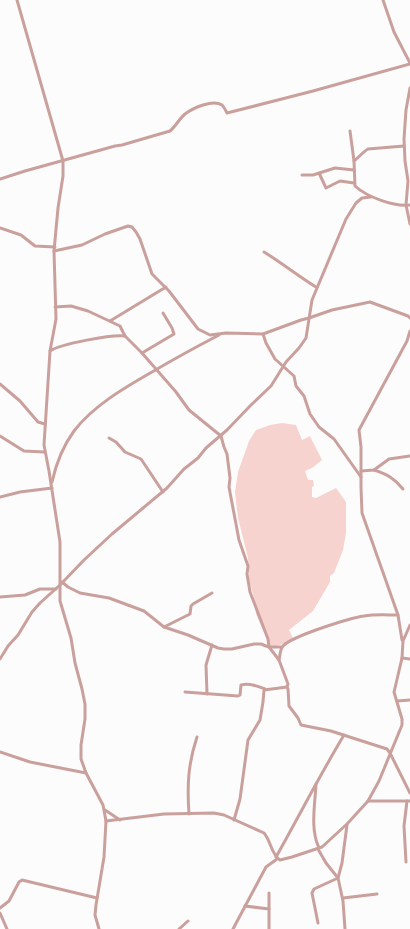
<svg xmlns="http://www.w3.org/2000/svg" width="410" height="929" font-family="'Exo 2',sans-serif">
<style>
.green{fill:#f7d3d0}
.lines{fill:none;stroke-linecap:round;stroke-linejoin:round}
.minor{stroke:#caa09d;stroke-width:3}
</style>
<rect width="100%" height="100%" fill="#fcfcfc"/>
<path class="green" d="M282,423L296,425L302,440L310,436L322,460L312,468L305,471L308,480H313L314,486L312,487V497L316,498L336,488L346,502V533L343,550L334,573L330,576V582L313,611L289,630L293,638C286,643 279,647 270,646L256,614L254,598L249,580L248,558L238,518L235,492L238,472L249,441L256,430L270,425Z"/>
<g class="lines">
<g class="minor">
<polyline points="17,0 63,161 63,176 58,208 54,251 56,319 50,351 44,445 49,471 60,542 60,601 71,638 75,663 82,689 85,704 85,719 81,745 81,759 86,773 103,805 106,821 104,857 96,905 95,915 99,929"/>
<polyline points="383,0 394,32 410,63"/>
<polyline points="410,88 406,110 404,139 405,161 408,181 406,205 410,224"/>
<path d="M350,131L354,161L355,186C367,197 394,207 410,205"/>
<path d="M354,161C358,158 364,151 368,149L404,146"/>
<polyline points="319,173 326,188 340,181 354,183"/>
<polyline points="302,175 313,175 335,168 354,170"/>
<path d="M0,179L25,171L115,146L122,145L170,131C176,126 179,119 185,114C193,108 213,99 222,105C224,107 226,111 227,113L313,91L410,64"/>
<polyline points="0,228 21,235 35,246 55,247"/>
<polyline points="54,251 82,245 105,234 128,226 132,227 136,232 140,239 152,274 169,291 198,329 210,335 226,333 263,334 301,320 309,318 332,310 370,302 408,316 410,318"/>
<path d="M264,252C282,263 298,276 316,287"/>
<polyline points="55,307 71,306 88,311 120,326 125,336 142,353 176,392 189,410 221,436 224,447 227,454 230,478 229,487 239,540 248,566 247,574 250,592 268,639 269,647 282,647"/>
<polyline points="110,321 166,287"/>
<polyline points="263,334 266,343 275,359 294,376 296,386 304,396 310,414 319,427 334,439 361,477"/>
<path d="M50,351C60,344 113,334 125,336"/>
<polyline points="142,353 174,334 172,328 163,313"/>
<polyline points="0,384 20,401 38,422 45,424"/>
<polyline points="0,436 24,451 44,452"/>
<polyline points="109,438 116,442 125,452 141,459 163,492"/>
<path d="M374,470C387,474 395,479 403,489"/>
<polyline points="361,471 374,470 389,459 410,456"/>
<path d="M52,482C56,464 63,446 74,431C93,406 124,388 152,372C174,359 196,347 219,335"/>
<polyline points="0,497 20,492 52,488"/>
<polyline points="62,582 68,587 80,593 109,598 144,611 164,627 188,635 218,648 224,649 232,649 254,644 261,644 266,646 269,647 279,660 288,684 287,687 288,689 289,706 298,718 301,725 331,731 387,749 390,753 410,793"/>
<polyline points="0,597 25,595 40,589 56,589"/>
<polyline points="164,627 190,614 191,606 193,604 212,593"/>
<polyline points="402,640 398,615 362,513 361,487 361,447 359,430 407,341 410,331"/>
<polyline points="402,658 410,659"/>
<polyline points="0,659 8,646 18,635 32,612 40,603 60,585 84,560 112,534 167,488 184,469 198,458 206,448 227,430 250,406 271,386 286,362 299,348 306,338 312,300 346,219 356,203 362,198 371,197"/>
<path d="M279,660C280,656 280,649 283,646C292,636 350,618 364,616C375,614 387,615 398,615"/>
<path d="M185,692L238,696L240,695L241,685C250,683 257,686 265,689"/>
<polyline points="207,694 206,665 212,645"/>
<polyline points="397,701 410,700"/>
<polyline points="0,752 30,762 86,773"/>
<path d="M316,784C315,805 310,829 319,848"/>
<polyline points="368,801 410,801"/>
<polyline points="105,810 120,820"/>
<path d="M189,814C187,786 188,764 197,737"/>
<polyline points="234,820 240,799 248,740 260,720 263,702 264,690 287,687"/>
<path d="M106,821L164,814L214,813L224,815L264,833C271,841 271,854 280,860L292,857L322,847L347,824L368,801L379,781L402,725V719L394,692L395,688L402,658L403,641L410,625"/>
<polyline points="318,849 326,863 338,878 314,889 312,893 318,923"/>
<path d="M276,857C299,816 320,775 344,735"/>
<polyline points="406,862 404,826 407,801"/>
<polyline points="343,898 377,894"/>
<polyline points="245,906 269,909 269,929"/>
<polyline points="0,908 9,901 19,882 22,880 97,898"/>
<polyline points="269,909 269,893"/>
<polyline points="0,913 7,929"/>
<polyline points="179,929 188,921"/>
<polyline points="233,929 266,867 277,859"/>
<polyline points="345,929 343,901 338,878 342,863 347,825"/>
</g>
</g>
</svg>
